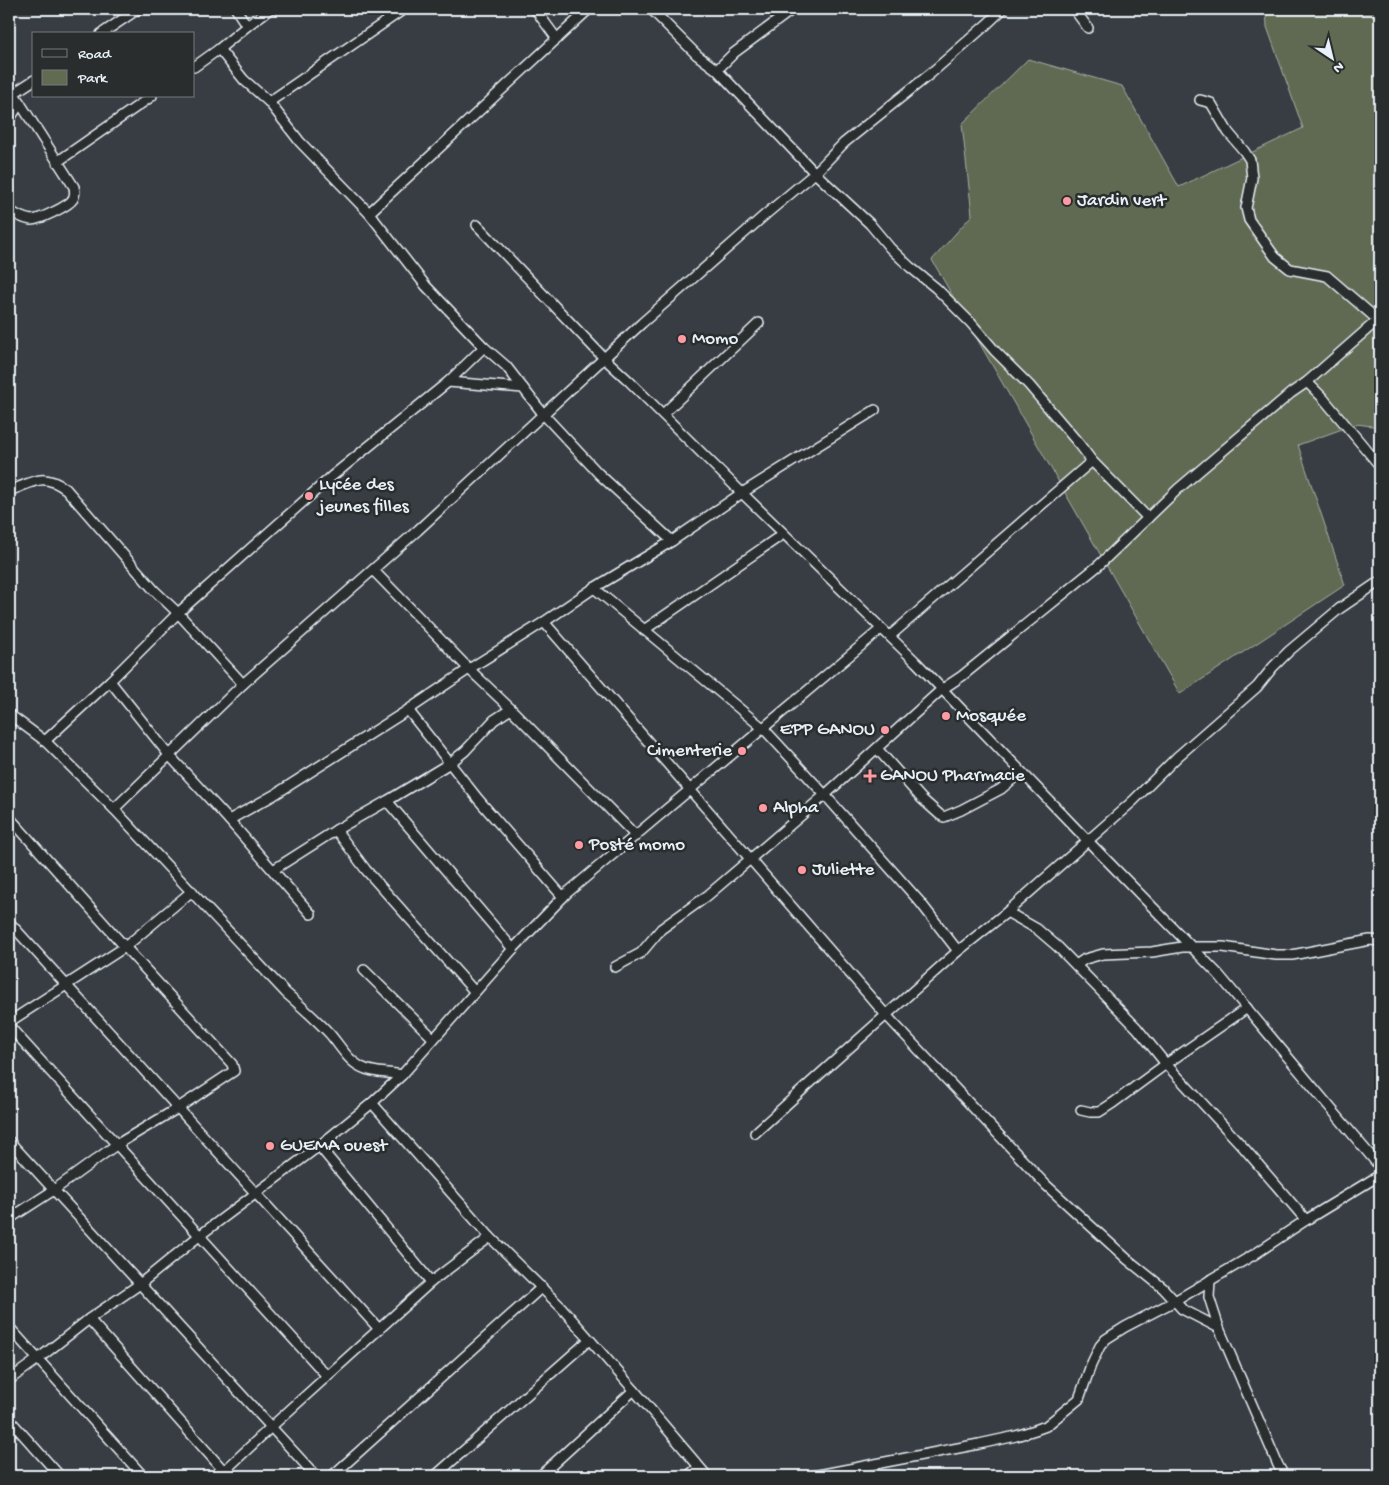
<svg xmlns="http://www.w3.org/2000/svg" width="1389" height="1485" font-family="'Gochi Hand',sans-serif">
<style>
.green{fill:#606b52;stroke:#a4aea5}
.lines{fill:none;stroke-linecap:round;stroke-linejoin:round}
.street-casing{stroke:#e8f1f8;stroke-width:12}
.street{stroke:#2a2d2e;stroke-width:9}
.poi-dot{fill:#ff9aa2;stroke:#2a2d2e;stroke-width:2}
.labels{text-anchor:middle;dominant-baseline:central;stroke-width:5;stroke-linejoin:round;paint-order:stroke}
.poi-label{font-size:19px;fill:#e8f1f8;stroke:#2a2d2e;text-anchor:start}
</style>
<rect width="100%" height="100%" fill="#383d43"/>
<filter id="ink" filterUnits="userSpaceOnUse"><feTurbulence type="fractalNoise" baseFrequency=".02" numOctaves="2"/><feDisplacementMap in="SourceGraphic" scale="10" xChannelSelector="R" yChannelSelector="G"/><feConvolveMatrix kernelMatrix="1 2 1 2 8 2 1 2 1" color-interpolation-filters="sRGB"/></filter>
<g filter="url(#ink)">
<polygon class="green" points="1266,9 1380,9 1380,427 1356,424 1298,445 1345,585 1180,694 932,260 972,215 962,124 1028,59 1122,86 1179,187 1303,128 1267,27"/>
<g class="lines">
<defs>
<g id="street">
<polyline points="236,9 247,26 270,9"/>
<polyline points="535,9 557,39"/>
<polyline points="651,9 697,55 717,70 815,173 870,224 890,248 910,267 936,288 971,323 995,351 1029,385 1080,445 1092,461 1148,518"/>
<polyline points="1074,9 1088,28"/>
<polyline points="9,10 11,9"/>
<polyline points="101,34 138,9"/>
<polyline points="219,49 244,80 269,102 300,142 369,213"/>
<polyline points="194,67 219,49 247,26"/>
<polyline points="717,70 734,53 793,9"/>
<path d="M9,86L74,187C75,191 75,195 73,199C69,206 39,220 31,220C24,219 14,214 9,210"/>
<polyline points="14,93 34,80"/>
<polyline points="1200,100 1211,103 1228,132 1244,151 1250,160 1252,178 1246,208 1249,220 1275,257 1290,269 1327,276 1378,320"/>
<polyline points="269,102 404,9"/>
<polyline points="9,120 20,103"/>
<polyline points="57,162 152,96"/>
<polyline points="477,225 604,358 629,381 742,493 916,662 1087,840 1219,975 1380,1167"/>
<polyline points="448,382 523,388 544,415 599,474 672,541"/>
<polyline points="1307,382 1323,398 1380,466"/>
<polyline points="523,388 506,366 484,347 426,286 369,213 589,9"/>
<polyline points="663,414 759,323"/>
<path d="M9,491C34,482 42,472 66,489L154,590L178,613L243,684"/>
<polyline points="373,570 469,669 511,709 636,836"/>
<polyline points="594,588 764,729 825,795 920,902 958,951"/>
<polyline points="544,622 886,1015 1046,1185 1127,1259 1163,1288 1182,1309 1219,1328"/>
<polyline points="644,630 783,534"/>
<polyline points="890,636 1092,461"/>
<polyline points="110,681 169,755 229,820 311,914"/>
<polyline points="408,710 478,799 563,897"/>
<path d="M9,714L45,741L114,809L286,993C301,1006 316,1019 329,1033C339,1044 347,1060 361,1067C374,1074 388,1072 402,1075"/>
<polyline points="45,741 110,681 178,613 331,477 448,382 484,347"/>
<polyline points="880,752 922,799 940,815 944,817 961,810 1001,789 1021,772"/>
<polyline points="387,801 513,949"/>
<polyline points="114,809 243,684 418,530 642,323 766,214 815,173 844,143 930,74 986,25 1003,9"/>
<polyline points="9,817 125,947 232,1064 234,1071 178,1108 116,1145 54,1190 9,1219"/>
<polyline points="229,820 274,795 408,710 469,669 544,622 594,588 672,541 742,493 875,410"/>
<polyline points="336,830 366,870 475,992"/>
<polyline points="273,870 336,830 387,801 450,763 465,751 494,720 511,709"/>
<polyline points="1007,912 1037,929 1058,947 1137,1028 1166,1064 1244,1148 1306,1220"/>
<polyline points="9,922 379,1329"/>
<polyline points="1076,965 1085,959 1103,954 1152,952 1182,947 1223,947 1276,955 1292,955 1370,940 1380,941"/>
<polyline points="615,967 641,953 661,929 707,896 825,795 941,690 962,676 1099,565 1178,489 1291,393 1307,382 1380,318"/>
<polyline points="364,970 433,1038"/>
<polyline points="9,1022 125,947 192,891"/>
<polyline points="9,1026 327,1376"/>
<polyline points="372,1103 490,1237 561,1307 634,1390 707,1476"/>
<polyline points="1081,1110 1090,1112 1099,1112 1113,1103 1166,1064 1247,1008"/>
<polyline points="755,1133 820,1074 958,951 1007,912 1133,801 1177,757 1257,687 1273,667 1289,651 1339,609 1380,581"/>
<polyline points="9,1141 316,1476"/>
<polyline points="319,1146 431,1282"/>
<polyline points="1210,1280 1209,1297 1219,1328 1278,1465 1284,1476"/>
<polyline points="89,1319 224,1471"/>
<polyline points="9,1327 143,1476"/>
<polyline points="9,1380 38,1359 89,1319 140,1284 199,1236 319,1146 372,1103 402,1075 513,949 567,893 881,629"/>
<polyline points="9,1419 60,1476"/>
<polyline points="219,1476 271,1427 431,1282 490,1237"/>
<polyline points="332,1476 542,1287"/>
<polyline points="435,1476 589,1340"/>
<polyline points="540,1476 634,1390"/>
<polyline points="688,1476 699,1467"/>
<polyline points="813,1476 979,1444 1016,1436 1035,1430 1046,1426 1079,1399 1091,1365 1100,1346 1106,1339 1125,1327 1175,1301 1255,1254 1306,1220 1380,1175"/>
</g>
</defs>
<use href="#street" class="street-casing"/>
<use href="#street" class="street"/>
</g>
</g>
<g class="poi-dot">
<circle cx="1067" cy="201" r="5"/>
<circle cx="682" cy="339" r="5"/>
<circle cx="309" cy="496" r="5"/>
<circle cx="946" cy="716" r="5"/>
<circle cx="885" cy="730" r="5"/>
<circle cx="742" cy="751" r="5"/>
<path d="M867.5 768.5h5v5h5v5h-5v5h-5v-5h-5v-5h5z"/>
<circle cx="763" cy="808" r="5"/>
<circle cx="579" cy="845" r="5"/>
<circle cx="802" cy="870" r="5"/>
<circle cx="270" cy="1146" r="5"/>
</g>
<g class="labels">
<g class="poi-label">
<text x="1077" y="201">Jardin vert</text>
<text x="692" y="339">Momo</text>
<text x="319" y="485">Lycée des<tspan x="319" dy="22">jeunes filles</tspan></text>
<text x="956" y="716">Mosquée</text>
<text x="875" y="730" text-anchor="end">EPP GANOU</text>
<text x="732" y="751" text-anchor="end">Cimenterie</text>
<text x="880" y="776">GANOU Pharmacie</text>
<text x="773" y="808">Alpha</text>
<text x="589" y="845">Posté momo</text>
<text x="812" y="870">Juliette</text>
<text x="280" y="1146">GUEMA ouest</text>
</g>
</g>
<rect width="1389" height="1485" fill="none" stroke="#2a2d2e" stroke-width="30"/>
<rect x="15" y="15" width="1359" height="1455" fill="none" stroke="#e8f1f8" stroke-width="2" filter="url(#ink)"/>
<rect x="32" y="32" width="162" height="65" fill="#2a2d2e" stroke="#767b7f"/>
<rect x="42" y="49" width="25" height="8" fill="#2a2d2e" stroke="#767b7f"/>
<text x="78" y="58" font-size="15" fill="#e8f1f8">Road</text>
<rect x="42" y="70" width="25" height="15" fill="#606b52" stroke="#767b7f"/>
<text x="78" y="82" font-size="15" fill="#e8f1f8">Park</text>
<g transform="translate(1332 58) rotate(145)" stroke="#2a2d2e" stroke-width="4" paint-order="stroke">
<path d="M0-4L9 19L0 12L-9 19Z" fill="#e8f1f8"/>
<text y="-8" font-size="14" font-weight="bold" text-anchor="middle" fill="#e8f1f8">N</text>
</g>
</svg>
